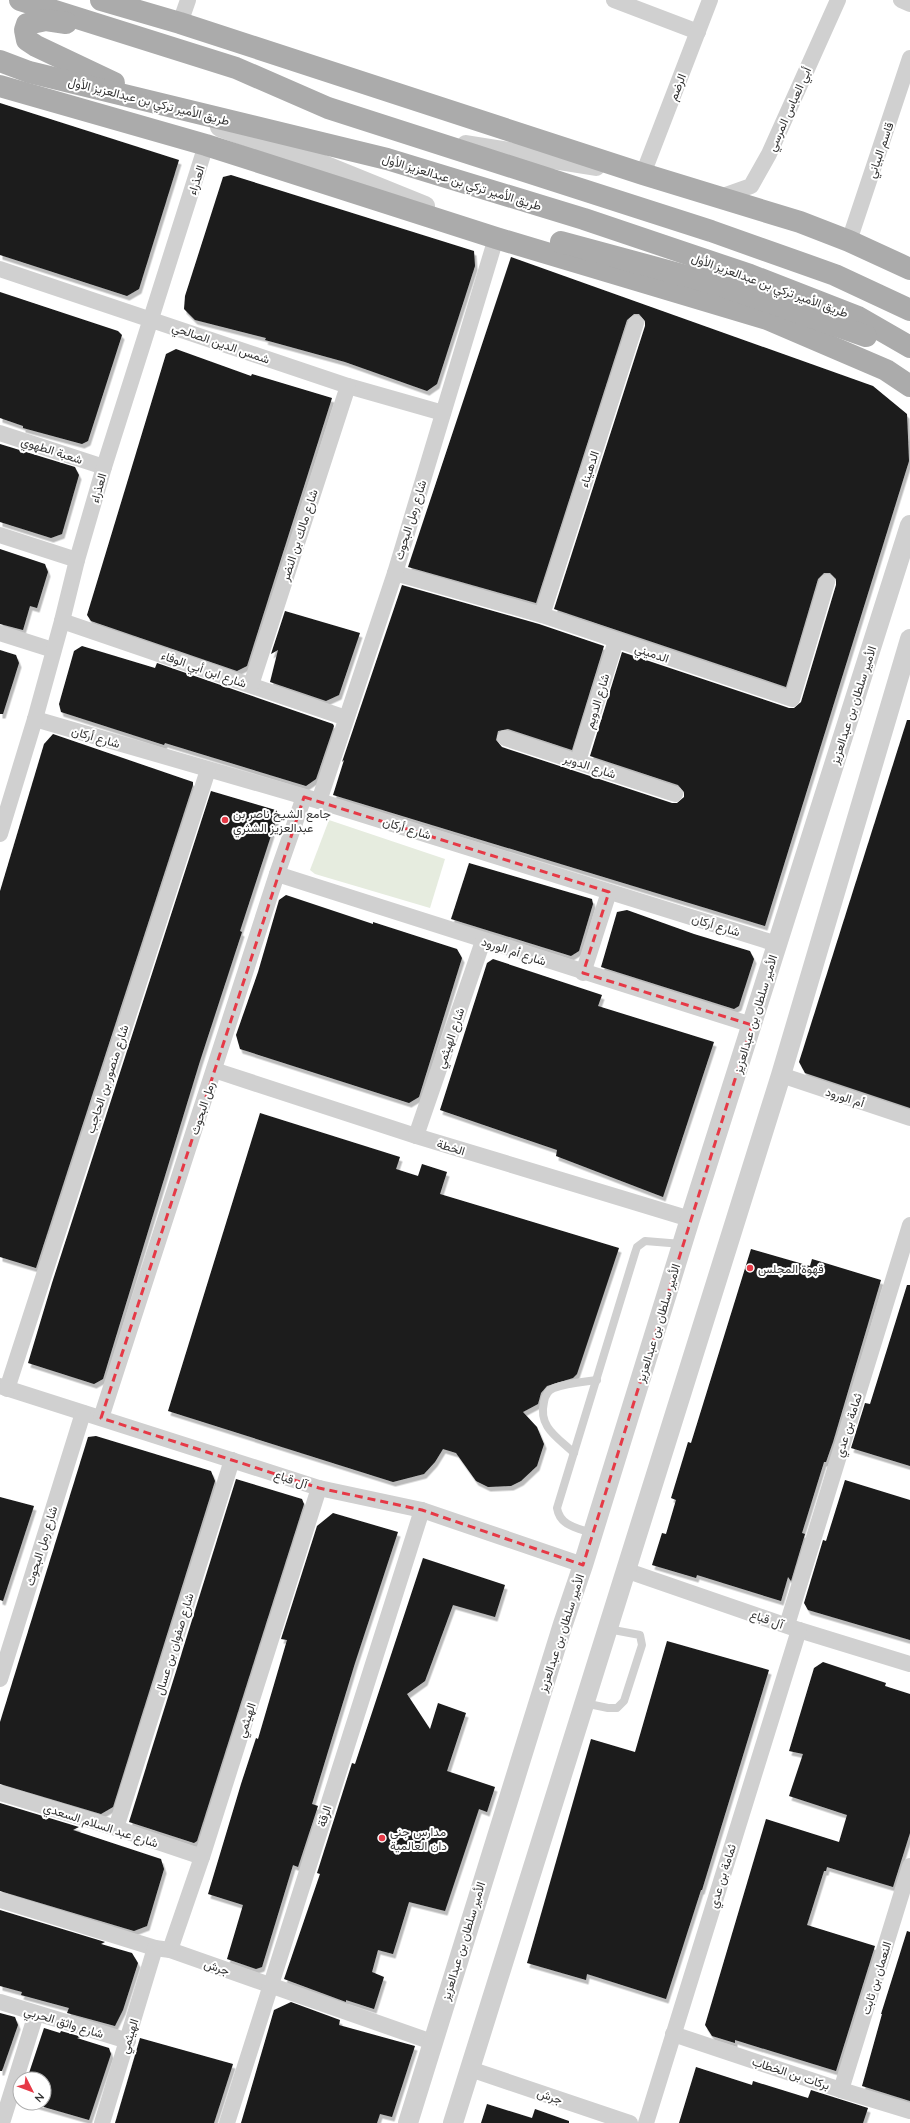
<svg xmlns="http://www.w3.org/2000/svg" width="910" height="2123" font-family="Quicksand,Vazirmatn,sans-serif">
<style>
.green{fill:#e6ecdf}
.building{fill:#1a1a1a;filter:url(#shadow)}
.lines{fill:none;stroke-linecap:round;stroke-linejoin:round}
.service{stroke:#d0d0d0;stroke-width:8}
.minor{stroke:#d0d0d0;stroke-width:16}
.tertiary{stroke:#d0d0d0;stroke-width:20}
.primary{stroke:#ababab;stroke-width:22}
.marked{fill:none;stroke:#e63946;stroke-width:3;stroke-dasharray:8 5;stroke-linejoin:round}
.poi-dot{fill:#e63946;stroke:#fff;stroke-width:1.5}
.labels{text-anchor:middle;dominant-baseline:central;stroke-width:4;stroke-linejoin:round;paint-order:stroke}
.street-label{font-size:12px;fill:#333;stroke:#fff}
.poi-label{font-size:12px;fill:#333;stroke:#fff;text-anchor:start}
</style>
<defs>
<filter id="shadow"><feDropShadow dx="2.5" dy="4.5" stdDeviation="0" flood-color="#0004"/></filter>
</defs>
<rect width="100%" height="100%" fill="#fff"/>
<polygon class="green" points="329,820 445,859 430,908 315,874 310,870"/>
<g class="building">
<polygon points="0,103 179,160 139,289 127,296 0,255"/>
<polygon points="231,175 474,251 475,266 437,384 427,391 345,362 265,340 266,338 195,320 184,309 185,296 223,177"/>
<polygon points="511,257 873,386 907,414 909,461 765,926 333,795 344,760 342,762 402,585 539,624 604,646 572,750 508,729 498,731 496,740 502,747 672,803 677,803 684,797 684,792 678,785 590,756 622,652 789,708 794,708 801,702 836,585 836,579 830,573 824,573 818,579 786,687 554,609 645,326 645,321 639,314 634,314 627,320 536,603 408,567"/>
<polygon points="0,292 118,331 122,335 88,441 82,444 23,428 23,426 0,418"/>
<polygon points="176,349 251,376 252,374 332,398 247,666 237,671 91,621 87,615 166,354"/>
<polygon points="0,444 75,467 79,475 62,534 51,538 0,522"/>
<polygon points="0,549 45,564 48,572 37,608 30,606 23,630 0,624"/>
<polygon points="285,611 360,633 339,695 326,701 270,682 278,650 271,654"/>
<polygon points="82,646 155,668 157,663 333,724 334,726 316,779 306,786 165,743 164,745 61,712 59,704 74,651"/>
<polygon points="0,650 16,655 19,663 3,714 0,714"/>
<polygon points="907,720 910,720 910,1108 805,1073 799,1062"/>
<polygon points="53,734 193,782 193,785 36,1268 0,1257 0,891 44,744"/>
<polygon points="211,791 279,811 240,931 242,932 200,1061 103,1379 94,1384 28,1363 52,1283"/>
<polygon points="469,863 592,899 593,904 579,951 571,956 451,919"/>
<polygon points="286,895 373,924 373,922 457,949 462,958 419,1097 409,1103 240,1049 236,1035 258,972 279,900"/>
<polygon points="627,910 694,934 750,951 754,959 739,1006 734,1009 601,967 617,912"/>
<polygon points="493,959 602,995 598,1006 714,1042 663,1197 556,1156 557,1150 440,1110 487,963"/>
<polygon points="260,1113 400,1157 396,1169 418,1176 422,1164 447,1172 440,1194 619,1248 577,1374 573,1378 547,1386 541,1393 538,1404 523,1412 537,1427 544,1444 537,1466 521,1481 511,1486 488,1487 476,1481 456,1453 443,1449 435,1462 424,1474 393,1482 168,1411"/>
<polygon points="751,1249 810,1266 812,1259 881,1280 833,1442 826,1462 824,1462 802,1533 805,1534 791,1581 788,1577 781,1601 697,1575 696,1578 652,1565 662,1533 666,1534 676,1500 671,1498 688,1442 691,1443"/>
<polygon points="907,1285 910,1285 910,1466 851,1448 865,1403 870,1404"/>
<polygon points="96,1436 211,1471 215,1481 113,1807 101,1814 0,1784 0,1722 88,1437"/>
<polygon points="236,1479 302,1499 304,1504 197,1841 194,1843 129,1822"/>
<polygon points="845,1480 910,1500 910,1640 808,1610 804,1603 823,1540 826,1541"/>
<polygon points="0,1497 34,1506 3,1601 0,1600"/>
<polygon points="333,1513 398,1532 355,1663 312,1804 318,1806 298,1867 293,1865 262,1967 256,1969 227,1959 243,1905 208,1894 241,1784 256,1738 258,1739 287,1640 281,1639 317,1526"/>
<polygon points="423,1558 505,1585 495,1617 453,1605 425,1681 407,1694 430,1729 438,1703 466,1713 447,1771 495,1787 487,1812 479,1809 445,1911 409,1902 393,1954 378,1950 372,1972 384,1977 374,2009 346,2000 346,2002 284,1979 320,1874 317,1873 352,1763 355,1764"/>
<polygon points="667,1641 769,1670 702,1890 701,1890 666,1999 587,1974 586,1980 527,1963 591,1739 635,1752"/>
<polygon points="823,1662 886,1683 885,1686 910,1694 910,1833 893,1887 827,1867 826,1871 824,1871 807,1925 875,1946 836,2071 735,2040 735,2043 712,2036 705,2025 766,1819 839,1842 847,1815 789,1796 803,1754 789,1751 814,1668"/>
<polygon points="0,1803 79,1827 73,1830 161,1859 164,1869 147,1926 134,1931 0,1891"/>
<polygon points="0,1910 105,1942 101,1944 132,1953 138,1963 123,2010 115,2026 67,2013 69,2008 21,1995 22,1992 0,1986"/>
<polygon points="907,1931 910,1932 910,2101 862,2086 882,2014 881,2014"/>
<polygon points="291,2002 340,2020 339,2025 415,2046 392,2117 380,2114 377,2123 241,2123 274,2010"/>
<polygon points="0,2013 15,2017 18,2025 2,2071 0,2071"/>
<polygon points="44,2028 60,2033 61,2031 82,2037 77,2038 109,2048 111,2054 89,2120 30,2103 44,2103 44,2079 27,2079"/>
<polygon points="140,2038 233,2064 214,2123 115,2123"/>
<polygon points="696,2067 752,2085 753,2081 808,2098 811,2090 868,2108 863,2123 679,2123"/>
<polygon points="487,2104 532,2118 535,2109 569,2121 569,2123 481,2123"/>
</g>
<g class="lines">
<g class="service">
<path d="M574,1453C557,1437 538,1427 544,1402C545,1396 548,1390 554,1388C567,1383 583,1382 597,1380"/>
<path d="M592,1533C577,1528 560,1526 557,1508L635,1253L637,1247L645,1241L682,1244"/>
<polyline points="584,1703 608,1708 617,1708 624,1701 642,1645 640,1635 608,1629"/>
</g>
<g class="minor">
<polyline points="614,0 698,32"/>
<polyline points="901,0 910,4"/>
<polyline points="180,23 188,0"/>
<polyline points="643,174 710,0"/>
<polyline points="720,197 751,186 769,154 838,0"/>
<polyline points="849,241 910,58"/>
<polyline points="0,269 348,386 443,413"/>
<polyline points="0,433 104,467"/>
<polyline points="0,535 77,560"/>
<polyline points="395,573 542,615 792,699 827,582"/>
<polyline points="542,615 636,323"/>
<polyline points="62,621 346,718"/>
<polyline points="0,633 53,650"/>
<polyline points="251,685 348,386"/>
<polyline points="35,719 319,801 777,944"/>
<polyline points="505,738 675,794"/>
<polyline points="578,761 616,641"/>
<polyline points="319,801 395,573 496,238"/>
<polyline points="0,834 35,719 62,621 77,560 104,467 206,145"/>
<polyline points="277,874 752,1025"/>
<polyline points="583,973 609,892"/>
<polyline points="214,1070 416,1136 690,1219"/>
<polyline points="781,1075 910,1118"/>
<polyline points="416,1136 483,941"/>
<polyline points="0,1386 319,1488 422,1510 583,1565"/>
<polyline points="7,1389 208,770"/>
<polyline points="101,1418 277,874 304,797"/>
<polyline points="625,1570 799,1630 910,1664"/>
<polyline points="787,1625 910,1225"/>
<polyline points="0,1679 83,1413"/>
<polyline points="0,1793 116,1828 202,1857"/>
<polyline points="116,1828 232,1460"/>
<polyline points="0,1900 155,1948 170,1950 432,2042"/>
<polyline points="170,1950 202,1857 319,1488"/>
<polyline points="0,2002 128,2041"/>
<polyline points="673,2034 841,2090 910,2111"/>
<polyline points="470,2069 630,2123"/>
<polyline points="841,2090 910,1866"/>
<polyline points="2,2123 36,2014"/>
<polyline points="102,2123 155,1948"/>
<polyline points="227,2123 422,1510"/>
<polyline points="646,2123 799,1630"/>
</g>
<g class="tertiary">
<polyline points="220,127 304,157 425,206"/>
<polyline points="466,145 596,166"/>
<polyline points="408,2123 563,1624 583,1565 690,1219 910,525"/>
<polyline points="453,2123 781,1075 910,639"/>
</g>
<g class="primary">
<polyline points="20,0 236,68 328,108 711,231 835,275 910,310"/>
<polyline points="101,0 180,23 643,174 800,222 849,241 910,269"/>
<polyline points="66,23 46,20 27,24 25,30 27,40 36,46 114,83"/>
<polyline points="0,61 29,72 387,159 584,219 750,275 858,317 910,347"/>
<polyline points="0,86 206,145 496,238 767,319 886,370 910,386"/>
<polyline points="561,242 723,286 866,336"/>
</g>
</g>
<path class="marked" d="M304,797L609,892L583,973L752,1025L583,1565L422,1510L319,1488L101,1418Z"/>
<g class="poi-dot">
<circle cx="225" cy="820" r="4"/>
<circle cx="750" cy="1268" r="4"/>
<circle cx="382" cy="1838" r="4"/>
</g>
<g class="labels">
<g class="street-label">
<text transform="translate(677 87) rotate(-69)">الرضم</text>
<text transform="translate(149 101) rotate(14)">طريق الأمير تركي بن عبدالعزيز الأول</text>
<text transform="translate(789 109) rotate(-66)">أبي العباس المرسي</text>
<text transform="translate(880 150) rotate(-71)">قاسم البياني</text>
<text transform="translate(196 180) rotate(-72)">العذراء</text>
<text transform="translate(462 182) rotate(17)">طريق الأمير تركي بن عبدالعزيز الأول</text>
<text transform="translate(770 285) rotate(20)">طريق الأمير تركي بن عبدالعزيز الأول</text>
<text transform="translate(221 343) rotate(19)">شمس الدين الصالحي</text>
<text transform="translate(52 450) rotate(18)">شعبة الطهوي</text>
<text transform="translate(589 469) rotate(-72)">الدهيناء</text>
<text transform="translate(98 488) rotate(-74)">العذراء</text>
<text transform="translate(410 520) rotate(-73)">شارع رمل البحوث</text>
<text transform="translate(299 535) rotate(-72)">شارع مالك بن النضر</text>
<text transform="translate(652 653) rotate(19)">الدميني</text>
<text transform="translate(204 669) rotate(19)">شارع ابن أبي الوفاء</text>
<text transform="translate(597 701) rotate(-73)">شارع الدويم</text>
<text transform="translate(853 705) rotate(-72)">الأمير سلطان بن عبدالعزيز</text>
<text transform="translate(96 737) rotate(16)">شارع أركان</text>
<text transform="translate(590 766) rotate(18)">شارع الدوير</text>
<text transform="translate(407 828) rotate(17)">شارع أركان</text>
<text transform="translate(716 925) rotate(17)">شارع أركان</text>
<text transform="translate(514 951) rotate(18)">شارع أم الورود</text>
<text transform="translate(755 1014) rotate(-73)">الأمير سلطان بن عبدالعزيز</text>
<text transform="translate(450 1038) rotate(-71)">شارع الهيثمي</text>
<text transform="translate(107 1079) rotate(-72)">شارع منصور بن الحاجب</text>
<text transform="translate(845 1097) rotate(18)">أم الورود</text>
<text transform="translate(202 1108) rotate(-72)">رمل البحوث</text>
<text transform="translate(451 1147) rotate(17)">الخطة</text>
<text transform="translate(658 1323) rotate(-73)">الأمير سلطان بن عبدالعزيز</text>
<text transform="translate(848 1425) rotate(-73)">ثمامة بن عدي</text>
<text transform="translate(291 1479) rotate(18)">آل قباع</text>
<text transform="translate(41 1546) rotate(-73)">شارع رمل البحوث</text>
<text transform="translate(767 1619) rotate(19)">آل قباع</text>
<text transform="translate(561 1633) rotate(-72)">الأمير سلطان بن عبدالعزيز</text>
<text transform="translate(174 1644) rotate(-73)">شارع صفوان بن عسال</text>
<text transform="translate(246 1720) rotate(-72)">الهيثمي</text>
<text transform="translate(324 1816) rotate(-72)">الرقة</text>
<text transform="translate(101 1825) rotate(18)">شارع عبد السلام السعدي</text>
<text transform="translate(722 1876) rotate(-73)">ثمامة بن عدي</text>
<text transform="translate(463 1941) rotate(-73)">الأمير سلطان بن عبدالعزيز</text>
<text transform="translate(217 1967) rotate(19)">جرش</text>
<text transform="translate(876 1978) rotate(-73)">النعمان بن ثابت</text>
<text transform="translate(64 2022) rotate(17)">شارع واثق الحربي</text>
<text transform="translate(129 2036) rotate(-73)">الهيثمي</text>
<text transform="translate(791 2073) rotate(18)">بركات بن الخطاب</text>
<text transform="translate(550 2096) rotate(19)">جرش</text>
</g>
<g class="poi-label">
<text x="233" y="813">جامع الشيخ ناصر بن<tspan x="233" dy="14">عبدالعزيز الشثري</tspan></text>
<text x="758" y="1268">قهوة المجلس</text>
<text x="390" y="1831">مدارس جنى<tspan x="390" dy="14">دان العالمية</tspan></text>
</g>
</g>
<g transform="translate(32 2091) rotate(132)"><circle r="19" fill="#ffffff" stroke="#adadad"/>
<path d="M0-3L7 15L0 10L-7 15Z" fill="#e63946"/>
<text y="-6" font-size="11" font-weight="bold" text-anchor="middle" fill="#333333">N</text>
</g>
</svg>
